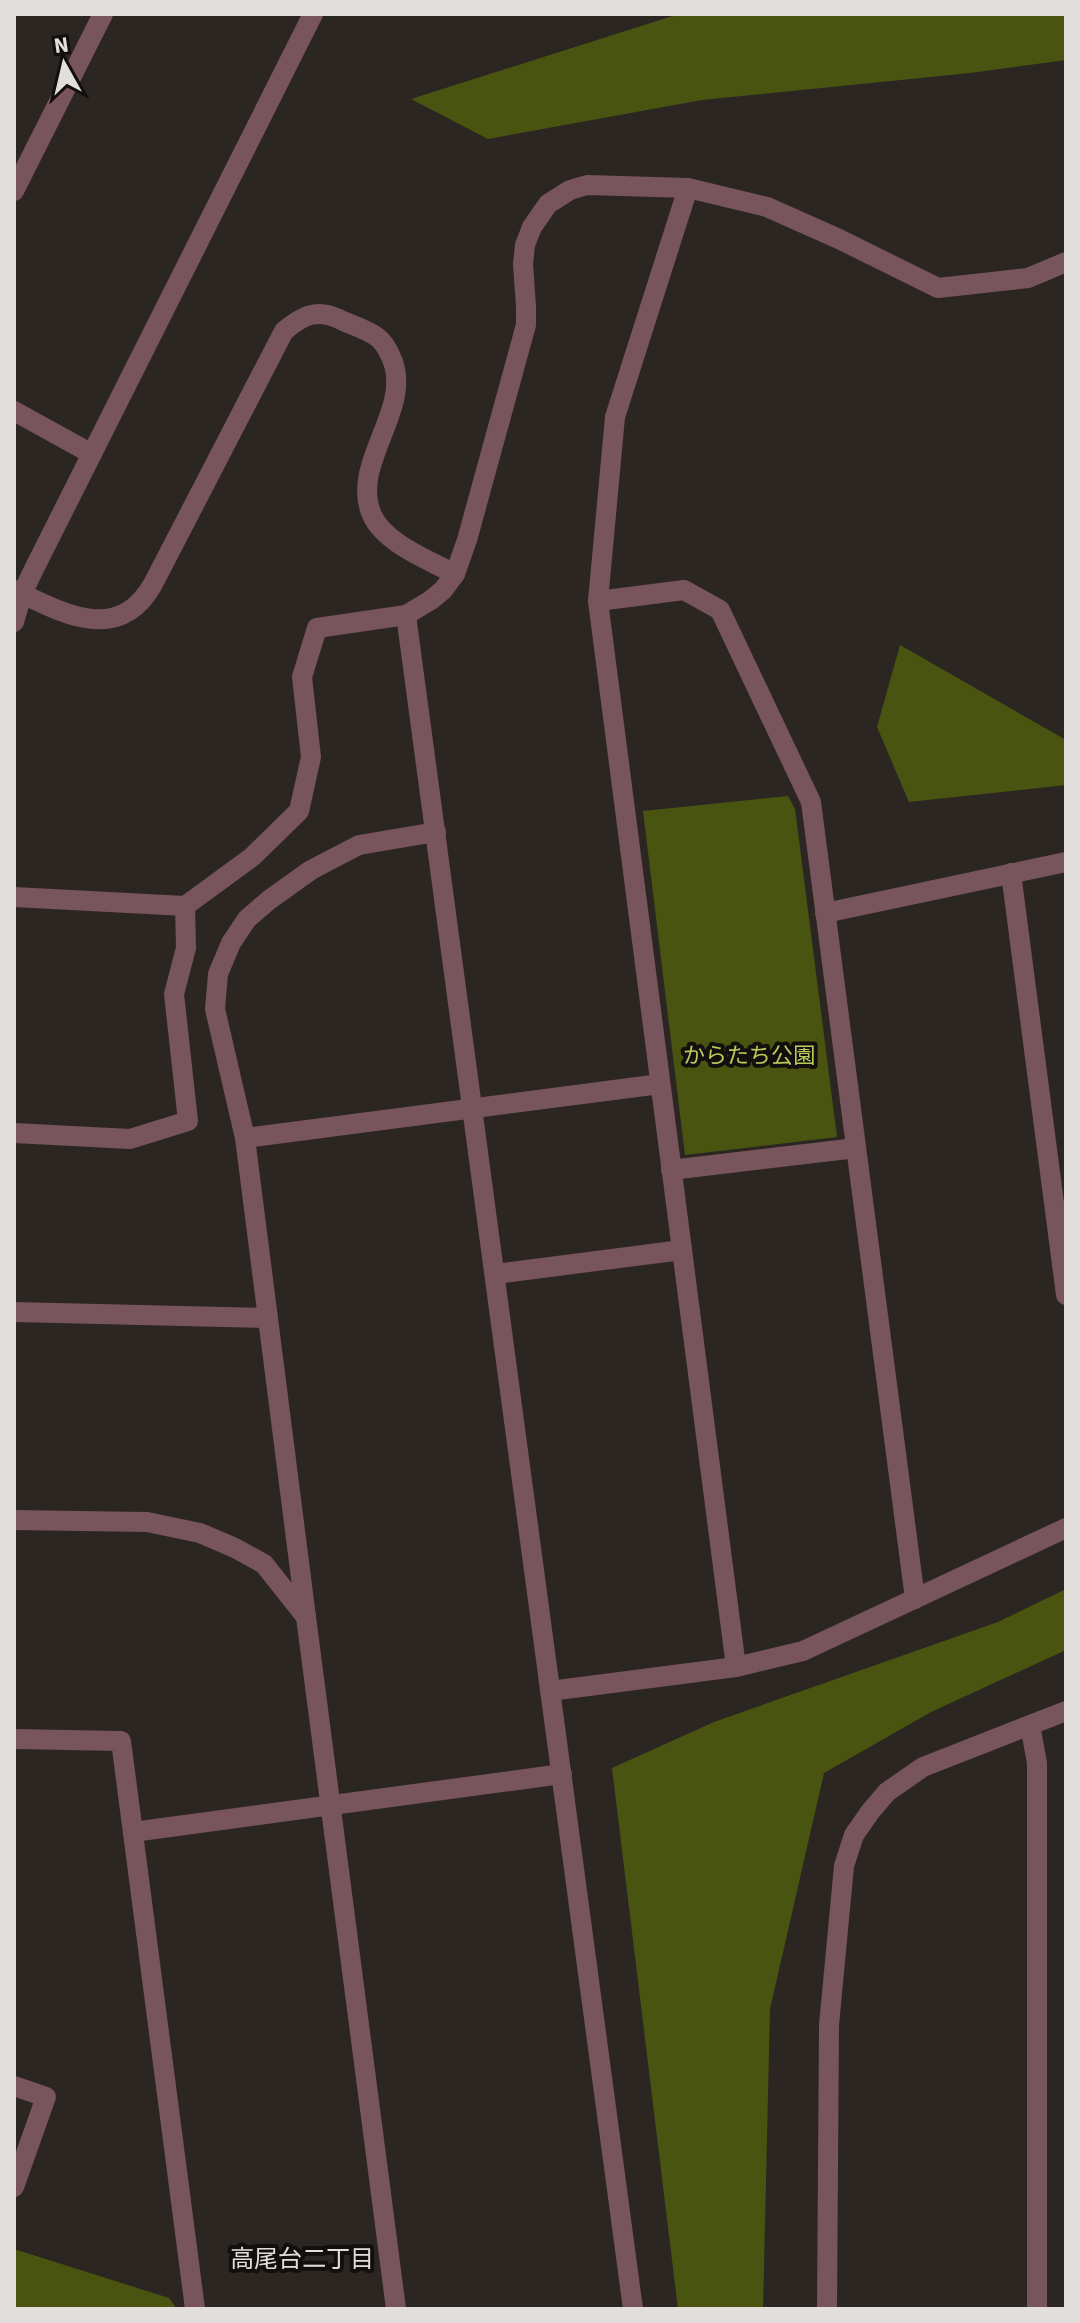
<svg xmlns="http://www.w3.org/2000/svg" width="1080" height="2323" font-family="'Source Sans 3','Noto Sans JP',sans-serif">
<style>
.green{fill:#4a5411}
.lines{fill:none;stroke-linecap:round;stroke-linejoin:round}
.minor{stroke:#78545c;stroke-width:20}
.tertiary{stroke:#78545c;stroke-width:20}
.labels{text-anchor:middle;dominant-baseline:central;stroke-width:8;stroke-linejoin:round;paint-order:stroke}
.park-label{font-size:22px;fill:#b9cc5c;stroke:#120f0e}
.neighbourhood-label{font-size:24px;fill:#e2dedb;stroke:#120f0e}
</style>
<rect width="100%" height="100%" fill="#2c2622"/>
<g class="green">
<polygon points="679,14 1066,14 1066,60 970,73 702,100 488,139 411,99"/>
<polygon points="900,645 1066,740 1066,785 909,802 877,727"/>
<polygon points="788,796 795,809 837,1137 685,1155 643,811"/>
<polygon points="1066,1589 1066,1650 931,1712 824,1773 770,2009 763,2309 678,2309 612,1768 714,1722 998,1622"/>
<polygon points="14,2249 169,2298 177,2309 14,2309"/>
</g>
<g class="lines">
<g class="minor">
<polyline points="688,188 615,417 598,601 736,1667"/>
<polyline points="14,191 103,14"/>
<polyline points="14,411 92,454"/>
<path d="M14,590C61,612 118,646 153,584L284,331C302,316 316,308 339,319C351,325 366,329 377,337C384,342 388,350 391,357C415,408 349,463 372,515C384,543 429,560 455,574L467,540L526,325V307L523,264L525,245L532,227L548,204L570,190L587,185L688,188L767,207L839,239L938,288L1028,278L1066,262"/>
<polyline points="598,601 684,590 720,610 811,802 915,1599"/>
<polyline points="406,615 633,2309"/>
<polyline points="14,622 22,594 33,571 313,14"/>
<polyline points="1011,873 1066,1295"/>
<polyline points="14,897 185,906 252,857 299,811 311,757 302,677 317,628 406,615 431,600 443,590 455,574"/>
<polyline points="825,913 1066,862"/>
<polyline points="14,1133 130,1139 188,1121 174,994 186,948 185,906"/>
<polyline points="245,1138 660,1084"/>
<polyline points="671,1170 856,1148"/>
<polyline points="495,1274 682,1250"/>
<polyline points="14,1312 268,1318"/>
<polyline points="306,1617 245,1138 215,1009 218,974 231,943 247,919 269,900 311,870 359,845 436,832"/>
<polyline points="550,1691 736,1667 803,1651 1066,1528"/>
<polyline points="1030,1725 1037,1763 1037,2309"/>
<polyline points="14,1739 121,1741 195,2309"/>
<polyline points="133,1832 562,1774"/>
<polyline points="14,2086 46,2097 14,2187"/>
</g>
<g class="tertiary">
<polyline points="14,1520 147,1522 200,1533 235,1548 264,1564 306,1617 396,2309"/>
<polyline points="827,2309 829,2025 844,1866 854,1835 870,1812 887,1792 923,1767 1066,1711"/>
</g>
</g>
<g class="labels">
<g class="park-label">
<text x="749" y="1056">からたち公園</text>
</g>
<g class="neighbourhood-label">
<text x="302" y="2259">高尾台二丁目</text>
</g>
</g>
<rect width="1080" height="2323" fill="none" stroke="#e2dedb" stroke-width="32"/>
<g transform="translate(64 64) rotate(352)" stroke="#120f0e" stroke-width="6" paint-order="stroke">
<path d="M0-6L14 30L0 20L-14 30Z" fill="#e2dedb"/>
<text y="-12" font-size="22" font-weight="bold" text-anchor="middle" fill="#e2dedb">N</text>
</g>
</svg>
